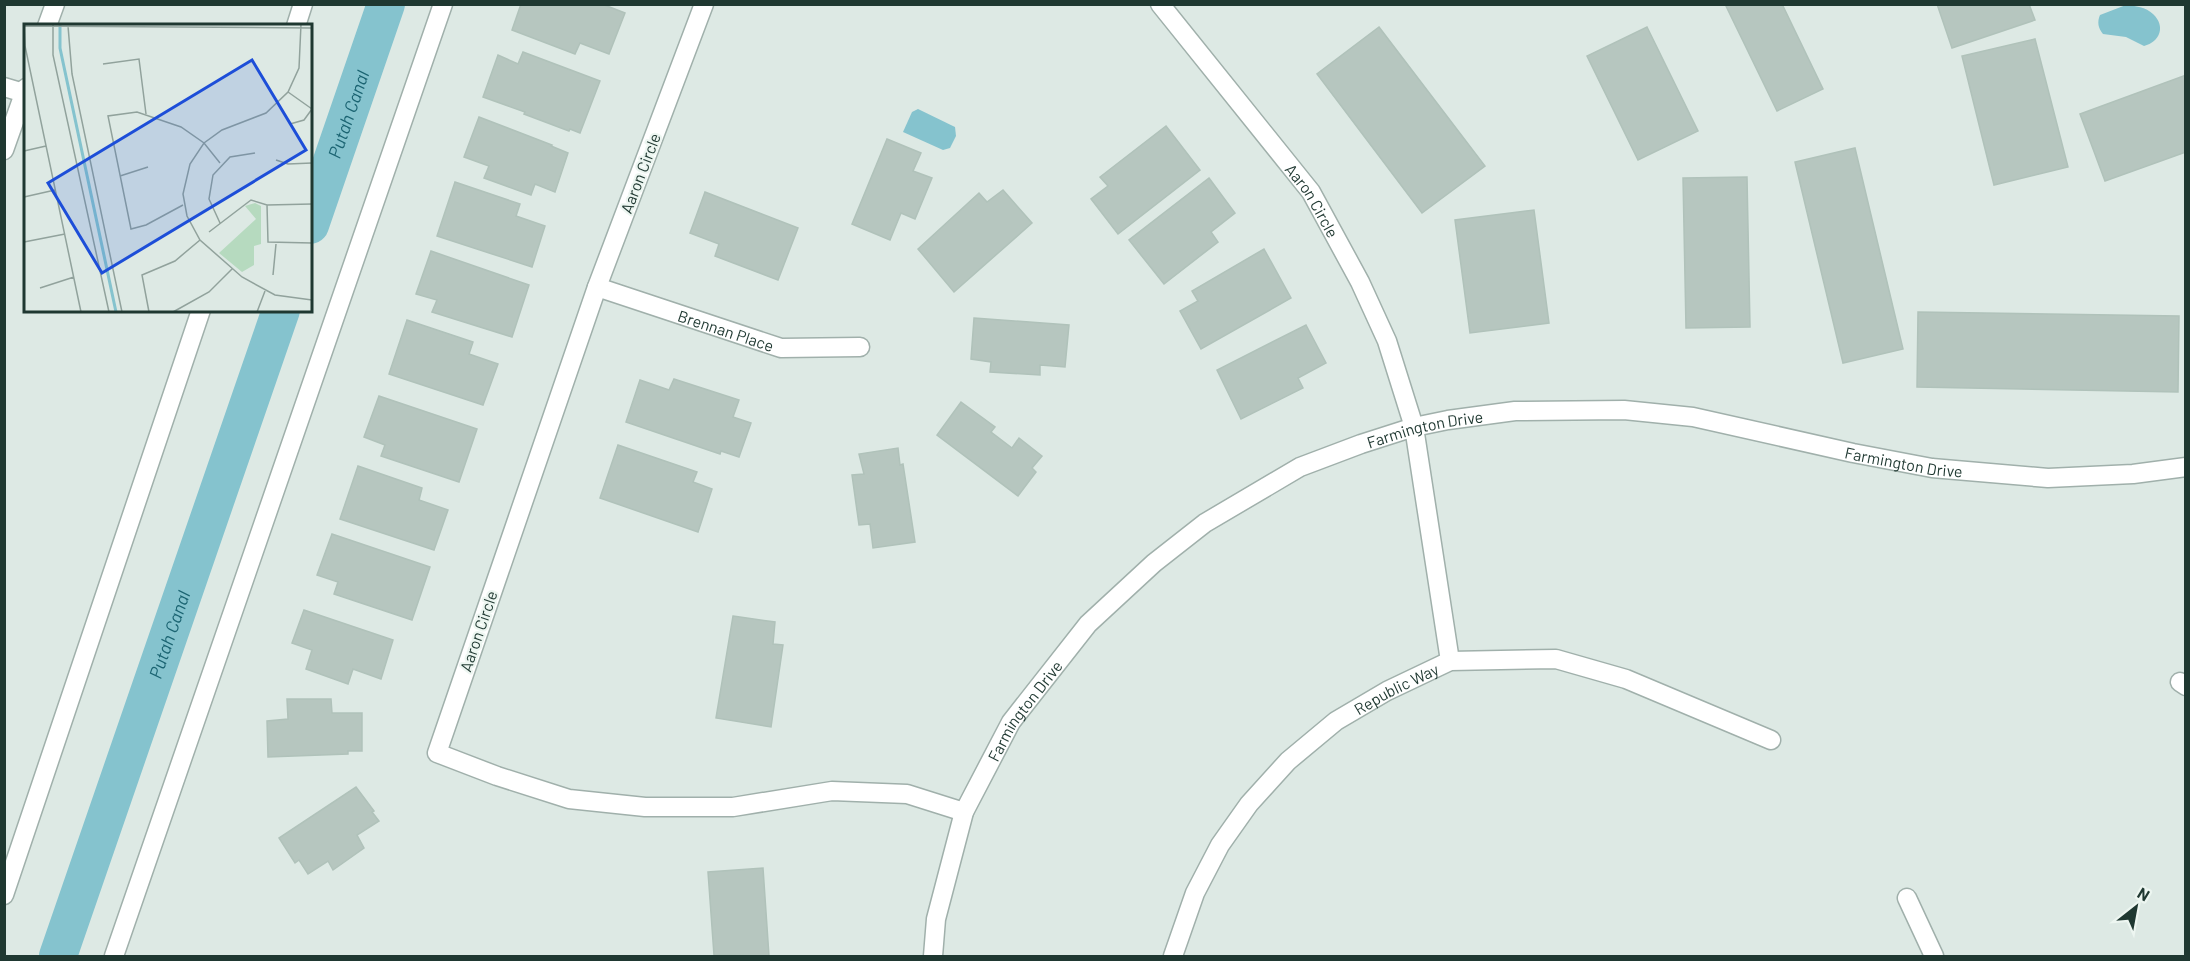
<svg xmlns="http://www.w3.org/2000/svg" width="2190" height="961" font-family="Barlow,sans-serif">
<style>
.water{fill:#85c3ce}
.lines{fill:none;stroke-linecap:round;stroke-linejoin:round}
.canal{stroke:#85c3ce;stroke-width:38}
.building{fill:#b6c6bf;stroke:#b0c2ba;stroke-width:1.5}
.service-casing{stroke:#a0b0ab;stroke-width:21}
.minor-casing{stroke:#a0b0ab;stroke-width:21}
.service{stroke:#fff;stroke-width:18}
.minor{stroke:#fff;stroke-width:18}
.labels{text-anchor:middle;dominant-baseline:central;stroke-width:4.5;stroke-linejoin:round;paint-order:stroke}
.street-label{font-size:16px;fill:#1f3831;stroke:#edf6f1}
.water-label{font-size:18px;font-style:italic;fill:#1b6472;stroke:#edf6f1}
.inset-river{fill:none;stroke:#85c3ce;stroke-width:3}
.inset-road{fill:none;stroke:#91a29c;stroke-width:1.5}
.view{fill:#1d4ed8;fill-opacity:0.15;stroke:#1d4ed8;stroke-width:3}
.inset-edge{fill:none;stroke:#1f3831;stroke-width:3}
</style>
<rect width="100%" height="100%" fill="#dde9e4"/>
<g class="water">
<path d="M2126,5C2135,6 2146,7 2153,14C2166,26 2160,42 2144,46L2126,37L2103,34C2098,28 2097,22 2100,15Z"/>
<polygon points="918,109 955,127 956,136 950,148 943,150 903,132 912,112"/>
</g>
<g class="lines">
<g class="canal">
<path id="s1" d="M310,225L386,4"/>
<path id="s2" d="M58,956L281,310"/>
</g>
</g>
<g class="building">
<polygon points="521,4 602,4 625,13 609,54 580,43 575,54 512,30"/>
<polygon points="1725,4 1782,4 1823,89 1777,111"/>
<polygon points="1937,4 2029,4 2035,20 1952,48"/>
<polygon points="1379,27 1485,166 1422,213 1317,74"/>
<polygon points="1647,27 1698,131 1638,160 1587,56"/>
<polygon points="2035,39 2068,167 1994,185 1962,56"/>
<polygon points="523,52 600,81 580,133 570,129 569,131 524,114 525,112 483,97 498,55 518,64"/>
<polygon points="2186,75 2186,152 2105,181 2080,114"/>
<polygon points="479,117 552,145 551,146 568,153 555,192 535,184 531,195 484,178 489,166 464,157"/>
<polygon points="1166,126 1200,170 1118,234 1091,199 1108,186 1100,177"/>
<polygon points="887,139 921,153 913,171 932,178 915,219 901,213 890,240 852,224"/>
<polygon points="1855,148 1903,349 1843,363 1795,162"/>
<polygon points="1747,177 1750,327 1686,328 1683,178"/>
<polygon points="1209,178 1235,213 1211,232 1218,242 1164,284 1129,240"/>
<polygon points="455,182 520,204 516,216 545,226 532,267 437,236"/>
<polygon points="1003,190 1032,223 954,292 918,249 979,193 987,202"/>
<polygon points="705,192 798,228 778,280 715,256 719,244 690,233"/>
<polygon points="1534,210 1549,323 1470,333 1455,220"/>
<polygon points="1264,249 1291,298 1201,349 1180,311 1198,301 1192,291"/>
<polygon points="431,251 529,285 512,337 432,312 437,300 416,294"/>
<polygon points="1918,312 2179,316 2178,392 1917,387"/>
<polygon points="974,318 1069,325 1065,367 1040,365 1040,375 990,372 991,362 971,359"/>
<polygon points="407,320 473,342 469,354 498,364 483,405 389,374"/>
<polygon points="1306,325 1326,363 1298,378 1303,388 1241,419 1217,370"/>
<polygon points="674,379 739,400 733,417 751,423 739,457 721,451 720,454 626,422 640,380 669,390"/>
<polygon points="379,396 477,429 459,482 381,456 385,445 364,437"/>
<polygon points="961,402 995,427 991,432 1012,448 1019,438 1042,456 1032,468 1036,472 1018,496 937,435"/>
<polygon points="618,445 697,472 693,482 712,489 698,532 600,498"/>
<polygon points="898,448 900,465 903,464 915,542 873,548 870,524 859,525 852,475 864,474 859,454"/>
<polygon points="358,466 422,488 419,500 448,510 434,550 340,519"/>
<polygon points="332,534 430,567 412,620 334,594 338,582 317,575"/>
<polygon points="304,610 393,640 381,679 353,669 348,684 306,669 312,650 292,643"/>
<polygon points="733,616 775,622 773,644 783,645 771,727 716,718"/>
<polygon points="287,699 331,699 332,713 362,713 362,751 348,751 348,754 268,757 267,721 288,719"/>
<polygon points="356,787 374,811 372,812 379,821 357,835 364,848 333,870 328,861 308,874 299,860 295,863 279,838"/>
<polygon points="763,868 769,956 714,955 708,872"/>
</g>
<g class="lines">
<defs>
<g id="service">
<polyline points="296,26 303,4"/>
<polyline points="4,895 201,310"/>
<polyline points="114,956 443,4"/>
</g>
<g id="minor">
<polyline points="704,4 597,287 437,753 497,776 569,799 645,807 733,807 832,791 907,794 964,812"/>
<path id="s3" d="M1160,4L1311,192L1360,282L1387,341L1414,427L1450,661"/>
<polyline points="47,26 55,4"/>
<polyline points="4,87 24,93"/>
<polyline points="4,150 26,88"/>
<path id="s4" d="M597,287L781,348L860,347"/>
<polyline points="2180,682 2186,686"/>
<polyline points="1907,898 1934,956"/>
<path id="s5" d="M933,956L936,919L964,812L1011,722L1088,624L1154,563L1205,523L1300,467L1361,444L1414,427L1448,420L1515,411L1624,410L1693,417L1853,453L1932,468L2048,478L2133,474L2186,467"/>
<path id="s6" d="M1173,956L1195,893L1220,845L1249,804L1288,761L1336,721L1387,691L1450,661L1556,659L1626,679L1771,740"/>
</g>
</defs>
<use href="#service" class="service-casing"/>
<use href="#minor" class="minor-casing"/>
<use href="#service" class="service"/>
<use href="#minor" class="minor"/>
</g>
<g class="labels">
<g class="street-label">
<text transform="translate(640 173) rotate(-69)">Aaron Circle</text>
<text stroke="none"><textPath href="#s3" startOffset="249">Aaron Circle</textPath></text>
<text stroke="none"><textPath href="#s4" startOffset="136">Brennan Place</textPath></text>
<text stroke="none"><textPath href="#s5" startOffset="770">Farmington Drive</textPath></text>
<text stroke="none"><textPath href="#s5" startOffset="1256">Farmington Drive</textPath></text>
<text transform="translate(478 631) rotate(-71)">Aaron Circle</text>
<text stroke="none"><textPath href="#s6" startOffset="360">Republic Way</textPath></text>
<text stroke="none"><textPath href="#s5" startOffset="266">Farmington Drive</textPath></text>
</g>
<g class="water-label">
<text stroke="none"><textPath href="#s1" startOffset="117">Putah Canal</textPath></text>
<text stroke="none"><textPath href="#s2" startOffset="340">Putah Canal</textPath></text>
</g>
</g>
<g transform="translate(24 24)">
<rect width="288" height="288" fill="#dde9e4"/>
<path d="M231,179L237,182V220L230,222V241L218,248L195,229L232,195L221,182Z" fill="#b6dabf"/>
<path class="inset-river" d="M36,1V24L92,288"/>
<path class="inset-road" d="M29,0V31L85,288M277,0L275,44L264,68L242,89L198,106L180,119L166,140L159,170L163,192L176,216L218,253L251,271L288,276M0,2L1,22L57,288M0,2L288,4M44,2L48,50L98,288M79,40L115,35L122,90M264,68L288,85M266,100L280,96L288,85M0,127L22,122M252,136L264,140L288,139M96,152L124,143M0,173L31,166M159,181L122,201L107,205L84,92L113,88L157,103L180,119L196,139M243,181L244,218L288,219M196,199L185,175L189,151L206,133L231,129M185,208L227,176L243,181L288,180M0,218L41,210M249,251L252,220M16,264L50,253M125,288L118,251L151,237L176,216M149,288L185,268L208,245M233,288L241,267"/>
<path class="view" d="M228,36L282,126L78,249L24,159Z"/>
<rect width="288" height="288" class="inset-edge"/>
</g>
<rect width="2190" height="961" fill="none" stroke="#1f3831" stroke-width="12"/>
<g transform="translate(2136 907) rotate(31)" stroke="#edf6f1" stroke-width="4.5" paint-order="stroke">
<path d="M0-4.5L10 22L0 15L-10 22Z" fill="#1f3831"/>
<text y="-9" font-size="16" font-weight="bold" text-anchor="middle" fill="#1f3831">N</text>
</g>
</svg>
